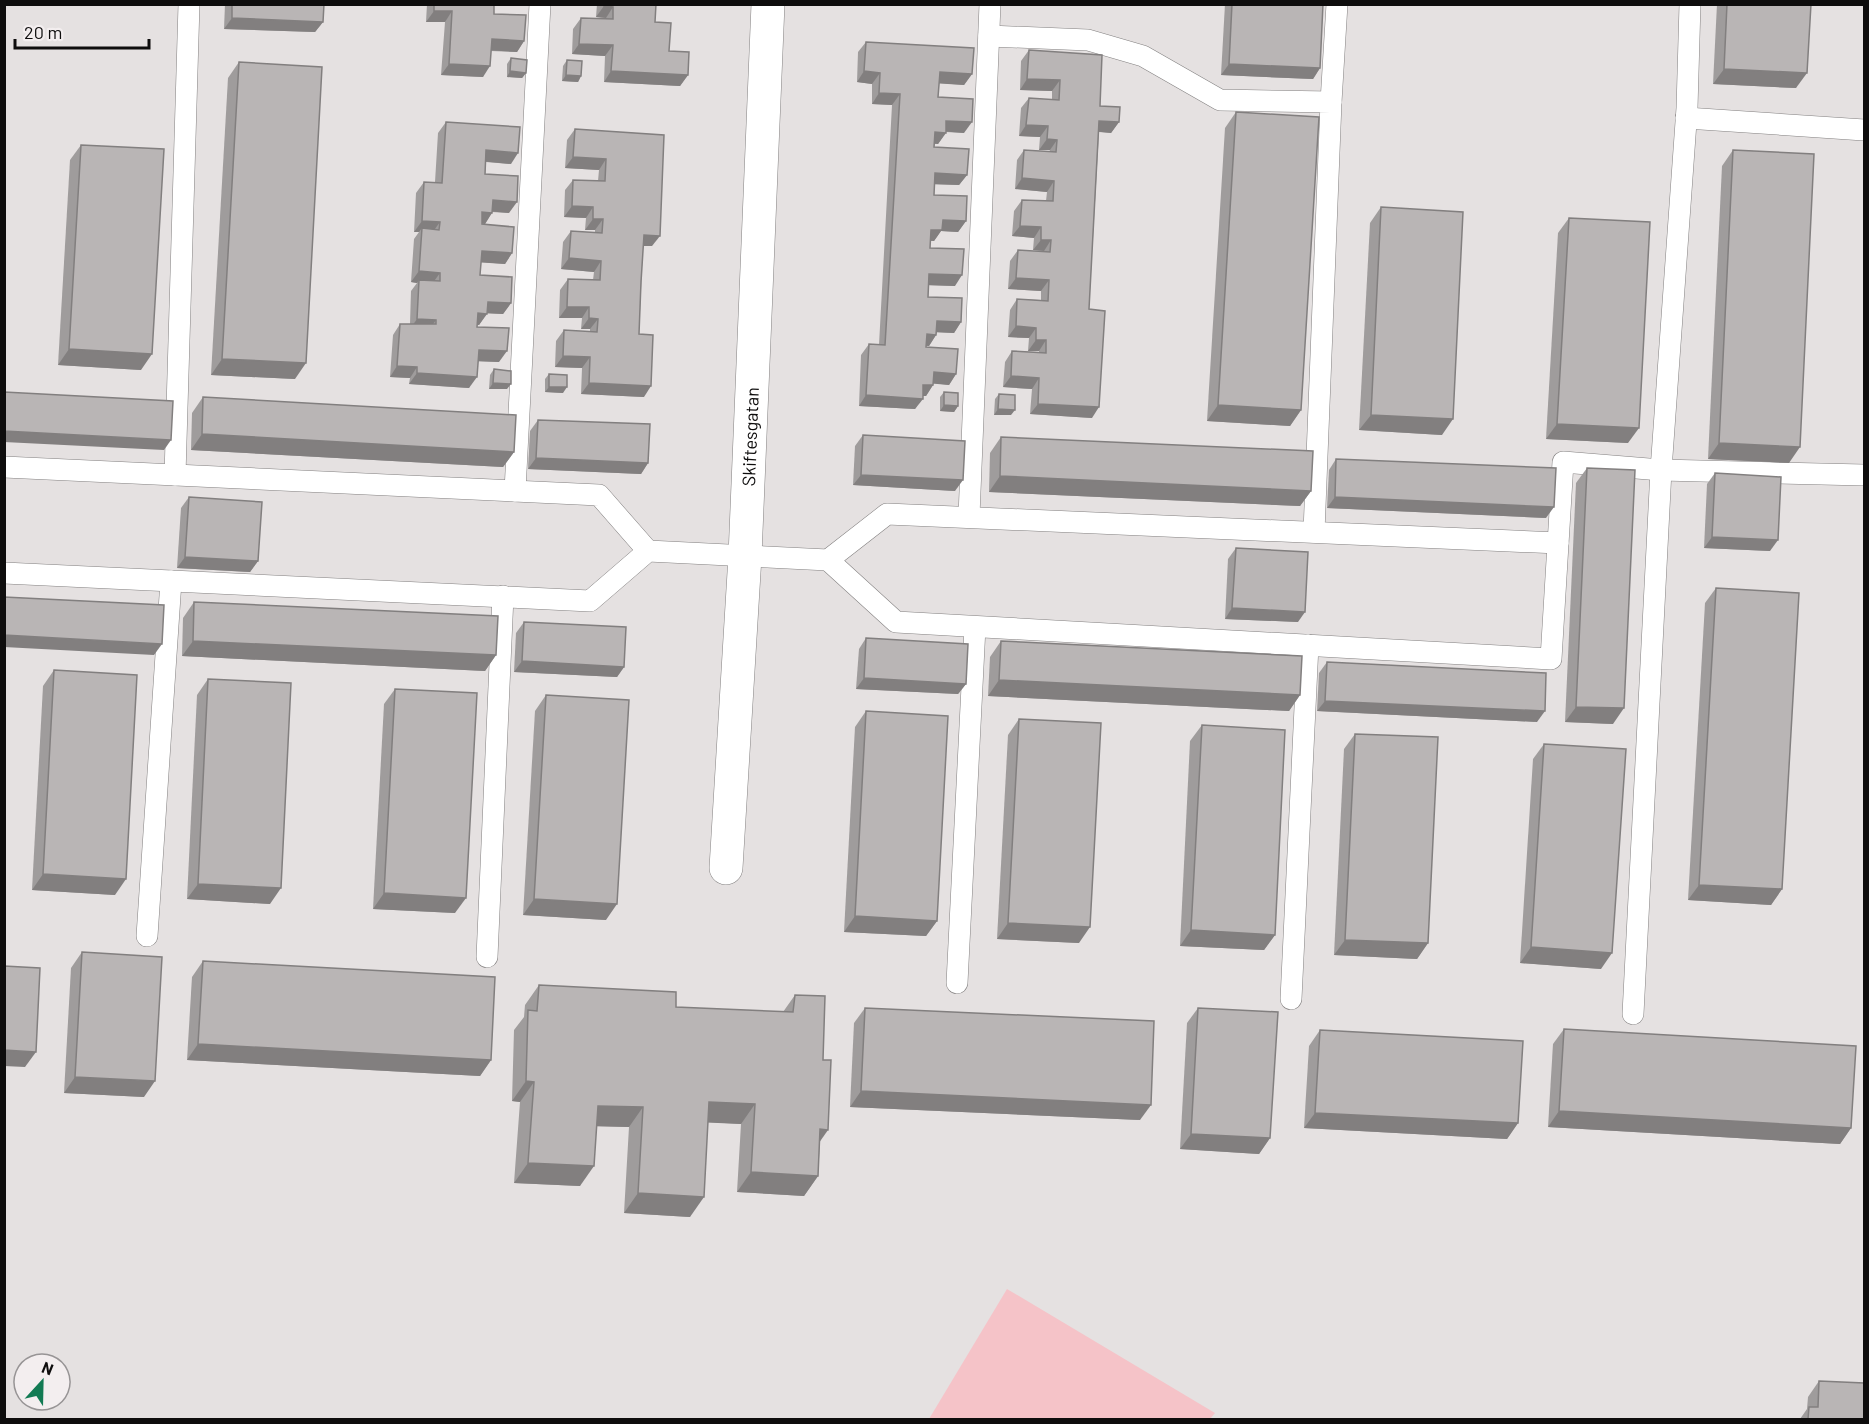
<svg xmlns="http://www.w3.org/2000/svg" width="1869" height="1424" font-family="Barlow,sans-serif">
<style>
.park{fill:#f5c3c8}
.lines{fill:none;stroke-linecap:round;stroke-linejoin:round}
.service-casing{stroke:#838080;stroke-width:22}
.minor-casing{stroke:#838080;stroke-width:34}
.service{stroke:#fff;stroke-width:21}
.minor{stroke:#fff;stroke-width:33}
.wall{fill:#9f9c9c}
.shaded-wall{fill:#827f7f}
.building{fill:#b9b5b5;stroke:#827f7f;stroke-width:1.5}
.labels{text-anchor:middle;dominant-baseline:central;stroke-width:5;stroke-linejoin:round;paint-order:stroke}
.street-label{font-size:18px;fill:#0e0d0d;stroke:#f3eeef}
</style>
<rect width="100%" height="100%" fill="#e5e1e1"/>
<polygon class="park" points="1007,1289 1215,1413 1210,1419 929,1419"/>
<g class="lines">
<defs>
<g id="service">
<polyline points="989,36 1088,40 1143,56 1220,100 1331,102 1314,532"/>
<polyline points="1331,102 1337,4"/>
<polyline points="1686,118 1864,130"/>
<polyline points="4,467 599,495 648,551"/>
<polyline points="175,475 189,4"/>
<polyline points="515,491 540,4"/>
<polyline points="969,516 990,4"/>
<polyline points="828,560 896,622 1551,659 1563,462 1661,470 1864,475"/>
<polyline points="4,573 590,601 648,551 828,560 887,514 1558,543"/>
<polyline points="147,936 171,581"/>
<polyline points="487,957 503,596"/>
<polyline points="957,983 975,627"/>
<polyline points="1291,999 1308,645"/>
<polyline points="1633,1014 1661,470 1687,108 1690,4"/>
</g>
<g id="minor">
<path id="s1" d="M726,868L745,556L768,4"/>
</g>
</defs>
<use href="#service" class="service-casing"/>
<use href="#minor" class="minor-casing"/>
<use href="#service" class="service"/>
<use href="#minor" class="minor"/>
</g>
<g class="wall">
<polygon points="225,4 324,4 323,22 315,32 224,29"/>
<polygon points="427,4 494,4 494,14 524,41 517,52 491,51 483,77 441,75 445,22 426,22"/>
<polygon points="597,4 669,4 669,5 656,5 655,22 669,51 688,75 680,86 604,82 605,56 572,54 573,29 581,18 605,19 606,18 596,17"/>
<polygon points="1225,4 1323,4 1320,68 1313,79 1221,75"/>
<polygon points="1717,4 1811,4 1796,88 1713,84"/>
<polygon points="866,42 972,74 964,85 939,83 938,97 964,133 946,132 938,144 935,144 934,147 967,175 959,185 934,184 934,195 966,221 958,232 941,231 934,241 930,241 930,248 955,286 929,285 928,297 961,322 954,333 937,332 936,335 929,346 926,346 926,347 956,374 949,385 933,383 933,385 926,396 923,396 915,409 859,406 861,355 869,344 879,345 892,105 872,104 872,84 857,82 858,52"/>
<polygon points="1029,50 1119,122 1111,133 1099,132 1089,309 1092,418 1030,414 1032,389 1003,387 1005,362 1012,351 1039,352 1039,351 1028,351 1029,338 1008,337 1010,310 1017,299 1041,300 1041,291 1008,289 1010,261 1018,250 1044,252 1044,251 1033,250 1034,238 1012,236 1014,211 1022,200 1046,201 1047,192 1015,189 1017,160 1024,150 1049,152 1050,150 1039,150 1040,137 1019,136 1021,108 1029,98 1052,100 1052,91 1020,90 1021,61"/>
<polygon points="511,58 526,73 522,78 507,77 507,64"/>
<polygon points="567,60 581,76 578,82 562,81 563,66"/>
<polygon points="239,62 295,379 211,375 228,78"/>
<polygon points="1236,112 1301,410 1290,426 1207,421 1225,128"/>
<polygon points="446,122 511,164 486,162 485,174 509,213 492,212 485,224 482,223 482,224 512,253 505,264 481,262 480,275 511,303 503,314 487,313 479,325 477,325 477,327 499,362 478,361 469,388 409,384 410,378 390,377 393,335 400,324 410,324 411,291 417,283 411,282 414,239 419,232 414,232 416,193 424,182 435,182 438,133"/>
<polygon points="575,129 664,135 652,246 643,246 639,334 644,397 581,394 582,368 555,367 556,341 564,330 590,332 590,329 581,329 582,318 559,318 560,290 568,279 593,280 594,272 561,269 563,242 571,231 595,233 595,230 585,230 586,218 564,217 565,190 573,180 598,181 599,170 565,168 567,140"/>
<polygon points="81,145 141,370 58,365 70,160"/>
<polygon points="1733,150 1789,463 1708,459 1722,166"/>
<polygon points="1381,207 1442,435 1359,430 1370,223"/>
<polygon points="1569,218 1628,443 1546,439 1558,233"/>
<polygon points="494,369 507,389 489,389 490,375"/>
<polygon points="549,374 563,393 545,392 545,379"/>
<polygon points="944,392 958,406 954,412 940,411 940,397"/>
<polygon points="999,394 1011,415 994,415 995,399"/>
<polygon points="203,397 514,452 503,467 191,450 192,413"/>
<polygon points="538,420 648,463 641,474 528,469 530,431"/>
<polygon points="863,435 955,491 853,485 855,446"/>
<polygon points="1001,437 1311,491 1300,506 989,492 990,453"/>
<polygon points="1336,459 1546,518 1327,508 1329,470"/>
<polygon points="1587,468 1613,724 1565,722 1576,483"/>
<polygon points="1715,473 1770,551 1704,548 1707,484"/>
<polygon points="189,497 258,561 250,572 177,568 181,508"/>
<polygon points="1236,548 1298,622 1225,619 1228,559"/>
<polygon points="1716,588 1782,889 1771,905 1688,900 1705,603"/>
<polygon points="194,602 496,655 485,671 182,656 183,618"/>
<polygon points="524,622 624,667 617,677 514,672 516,633"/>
<polygon points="866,638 966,684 958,694 856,689 859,649"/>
<polygon points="1001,641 1300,695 1289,711 988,696 990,657"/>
<polygon points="1327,662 1537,722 1317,711 1319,673"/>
<polygon points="54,670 115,895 32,890 43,686"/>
<polygon points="208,679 270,904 187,899 197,695"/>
<polygon points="395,689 455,913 373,909 384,704"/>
<polygon points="546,695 606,920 523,915 535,711"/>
<polygon points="866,711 937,921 926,936 844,932 855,727"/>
<polygon points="1019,719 1079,943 997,939 1008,735"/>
<polygon points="1202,725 1275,935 1264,950 1180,946 1190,741"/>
<polygon points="1355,734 1428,943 1417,959 1334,955 1344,749"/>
<polygon points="1544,744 1601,969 1520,963 1533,759"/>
<polygon points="82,952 144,1097 64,1093 71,968"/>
<polygon points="203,961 491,1060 480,1076 187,1060 192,977"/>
<polygon points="539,985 676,1007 783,1012 795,995 820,1141 818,1176 804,1196 737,1192 741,1124 708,1122 690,1217 624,1213 629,1127 597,1126 580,1186 514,1183 520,1102 512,1101 514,1030 524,1017 525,1005"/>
<polygon points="865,1008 1140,1120 850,1107 854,1023"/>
<polygon points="1198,1008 1270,1138 1259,1154 1180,1149 1187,1023"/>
<polygon points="1564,1029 1851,1128 1840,1144 1548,1127 1553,1044"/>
<polygon points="1320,1030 1518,1123 1507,1139 1304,1128 1309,1046"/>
<polygon points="1819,1381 1864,1419 1800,1419 1807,1409 1808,1397"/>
</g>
<g class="shaded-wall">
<polygon points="604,6 613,7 606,18 596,17"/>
<polygon points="434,11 452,11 445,22 426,22"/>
<polygon points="232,18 323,22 315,32 224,29"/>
<polygon points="492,39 524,41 517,52 484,50"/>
<polygon points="579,44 613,45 605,56 572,54"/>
<polygon points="449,64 490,66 483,77 441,75"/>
<polygon points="1229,64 1320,68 1313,79 1221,75"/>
<polygon points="1724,69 1807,73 1796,88 1713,84"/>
<polygon points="510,71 526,73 522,78 507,77"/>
<polygon points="611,71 688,75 680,86 604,82"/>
<polygon points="864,71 880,73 872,84 857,82"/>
<polygon points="940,72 972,74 964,85 932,83"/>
<polygon points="566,75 581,76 578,82 562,81"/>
<polygon points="1027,79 1060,80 1052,91 1020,90"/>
<polygon points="879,93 900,94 892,105 872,104"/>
<polygon points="946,121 972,122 964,133 939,131"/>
<polygon points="1099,121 1119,122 1111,133 1092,131"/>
<polygon points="1026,125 1048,126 1040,137 1019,136"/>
<polygon points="935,132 946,133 938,144 928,143"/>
<polygon points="1047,139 1057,140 1050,150 1039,150"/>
<polygon points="486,150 518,153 511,164 479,161"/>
<polygon points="573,157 606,159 599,170 565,168"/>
<polygon points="935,173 967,175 959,185 927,184"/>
<polygon points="1022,178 1054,181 1047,192 1015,189"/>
<polygon points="493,200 517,202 509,213 486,211"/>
<polygon points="572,206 593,207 586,218 564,217"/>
<polygon points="482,212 492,213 485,224 475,223"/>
<polygon points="593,219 603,219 595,230 585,230"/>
<polygon points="943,220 966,221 958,232 941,231 934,241 923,240 931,230"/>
<polygon points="422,221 440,222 432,233 422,228 419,232 414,232"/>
<polygon points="1020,226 1041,227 1034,238 1012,236"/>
<polygon points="644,235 660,236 652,246 636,246"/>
<polygon points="1041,240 1051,240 1044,251 1033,250"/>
<polygon points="482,251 512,253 505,264 474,262"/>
<polygon points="569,258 601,261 594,272 561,269"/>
<polygon points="419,271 440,273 432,284 419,280 417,283 411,282"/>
<polygon points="929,274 962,275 955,286 922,285"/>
<polygon points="1016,278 1049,280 1041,291 1008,289"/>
<polygon points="488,302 511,303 503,314 480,313"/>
<polygon points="567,307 589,307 582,318 559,318"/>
<polygon points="478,313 487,314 479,325 470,324"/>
<polygon points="589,318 598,319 590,329 581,329"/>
<polygon points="417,319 436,320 428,331 410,329"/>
<polygon points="937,321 961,322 954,333 930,332"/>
<polygon points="1016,326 1036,328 1029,338 1008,337"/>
<polygon points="927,334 936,335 929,346 919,345"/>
<polygon points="1036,340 1046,340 1039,351 1028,351"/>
<polygon points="69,349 152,354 141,370 58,365"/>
<polygon points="479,350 507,351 499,362 471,361"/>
<polygon points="563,356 590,357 582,368 555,367"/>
<polygon points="222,359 306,363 295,379 211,375"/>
<polygon points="397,366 417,367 410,378 390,377"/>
<polygon points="934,372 956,374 949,385 926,383"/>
<polygon points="417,373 477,377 469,388 409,384"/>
<polygon points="1011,376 1039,378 1032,389 1003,387"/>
<polygon points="493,383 511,384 507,389 489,389"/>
<polygon points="589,383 651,386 644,397 581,394"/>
<polygon points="923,385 933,385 926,396 916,396"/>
<polygon points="549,387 567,387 563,393 545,392"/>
<polygon points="866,395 923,399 915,409 859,406"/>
<polygon points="1038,404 1099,407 1092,418 1030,414"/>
<polygon points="944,405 958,406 954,412 940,411"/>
<polygon points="1218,405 1301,410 1290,426 1207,421"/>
<polygon points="998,409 1015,410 1011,415 994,415"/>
<polygon points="1371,415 1453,419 1442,435 1359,430"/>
<polygon points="1557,424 1639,428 1628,443 1546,439"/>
<polygon points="4,431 171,440 164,450 4,442"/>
<polygon points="202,434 514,452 503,467 191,450"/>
<polygon points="1719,443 1800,447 1789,463 1708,459"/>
<polygon points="536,458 648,463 641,474 528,469"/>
<polygon points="861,475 963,480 955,491 853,485"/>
<polygon points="1000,476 1311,491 1300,506 989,492"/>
<polygon points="1335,497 1554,507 1546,518 1327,508"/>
<polygon points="1712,537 1778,540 1770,551 1704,548"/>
<polygon points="185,557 258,561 250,572 177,568"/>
<polygon points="1232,608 1305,612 1298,622 1225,619"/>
<polygon points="4,635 162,644 154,655 4,647"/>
<polygon points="193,641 496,655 485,671 182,656"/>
<polygon points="522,661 624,667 617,677 514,672"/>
<polygon points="864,678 966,684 958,694 856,689"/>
<polygon points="999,680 1300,695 1289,711 988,696"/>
<polygon points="1325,701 1545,711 1537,722 1317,711"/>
<polygon points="1576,707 1624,708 1613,724 1565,722"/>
<polygon points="43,874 126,879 115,895 32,890"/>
<polygon points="198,884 281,888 270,904 187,899"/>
<polygon points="1699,885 1782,889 1771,905 1688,900"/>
<polygon points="384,893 466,898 455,913 373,909"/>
<polygon points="534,899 617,904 606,920 523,915"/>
<polygon points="855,916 937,921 926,936 844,932"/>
<polygon points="1008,923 1090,927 1079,943 997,939"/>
<polygon points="1191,930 1275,935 1264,950 1180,946"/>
<polygon points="1345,940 1428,943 1417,959 1334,955"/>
<polygon points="1531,947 1612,953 1601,969 1520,963"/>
<polygon points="198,1044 491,1060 480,1076 187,1060"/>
<polygon points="4,1050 36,1052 25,1067 4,1066"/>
<polygon points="75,1077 155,1081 144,1097 64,1093"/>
<polygon points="526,1081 534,1082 520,1102 512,1101"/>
<polygon points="861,1091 1151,1105 1140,1120 850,1107"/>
<polygon points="709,1102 755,1104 741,1124 695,1122"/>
<polygon points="598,1106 643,1107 629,1127 584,1126"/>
<polygon points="1559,1111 1851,1128 1840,1144 1548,1127"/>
<polygon points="1315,1113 1518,1123 1507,1139 1304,1128"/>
<polygon points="820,1129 828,1130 814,1150"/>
<polygon points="1191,1134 1270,1138 1259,1154 1180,1149"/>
<polygon points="528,1163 594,1166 580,1186 514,1183"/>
<polygon points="751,1172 818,1176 804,1196 737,1192"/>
<polygon points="638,1193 704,1197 690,1217 624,1213"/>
</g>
<g class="building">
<polygon points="232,4 324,4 323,22 232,18"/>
<polygon points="434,4 494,4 494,14 526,15 524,41 492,39 490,66 449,64 452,11 434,11"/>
<polygon points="604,4 656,4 655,22 671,23 669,51 689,52 688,75 611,71 613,45 579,44 581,18 613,19 613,7 604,6"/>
<polygon points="1232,4 1323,4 1320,68 1229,64"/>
<polygon points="1727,4 1811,4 1807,73 1724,69"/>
<polygon points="866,42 974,48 972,74 940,72 938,97 973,99 972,122 946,121 946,133 935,132 934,147 969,149 967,175 935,173 934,195 967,196 966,221 943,220 942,230 931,230 930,248 964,249 962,275 929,274 928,297 962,298 961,322 937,321 936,335 927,334 926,347 958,349 956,374 934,372 933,385 923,385 923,399 866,395 869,344 885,345 900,94 879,93 880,73 864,71"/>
<polygon points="1029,50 1102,55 1100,106 1120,107 1119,122 1099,121 1089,309 1105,311 1099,407 1038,404 1039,378 1011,376 1012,351 1046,353 1046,340 1036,340 1036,328 1016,326 1017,299 1048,301 1049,280 1016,278 1018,250 1050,252 1051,240 1041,240 1041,227 1020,226 1022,200 1053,201 1054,181 1022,178 1024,150 1056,152 1057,140 1047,139 1048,126 1026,125 1029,98 1059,100 1060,80 1027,79"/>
<polygon points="511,58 527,60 526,73 510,71"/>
<polygon points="567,60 582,61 581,76 566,75"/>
<polygon points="239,62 322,67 306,363 222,359"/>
<polygon points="1236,112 1319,117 1301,410 1218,405"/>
<polygon points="446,122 520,127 518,153 486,150 485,174 518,176 517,202 493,200 492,213 482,212 482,224 514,227 512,253 482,251 480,275 512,277 511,303 488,302 487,314 478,313 477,327 509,328 507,351 479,350 477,377 417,373 417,367 397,366 400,324 436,324 436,320 417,319 419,280 440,281 440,273 419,271 422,228 439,230 440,222 422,221 424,182 442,183"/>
<polygon points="575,129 664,135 660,236 644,235 641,282 639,334 653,335 651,386 589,383 590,357 563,356 564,330 597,332 598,319 589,318 589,307 567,307 568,279 600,280 601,261 569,258 571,231 602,233 603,219 593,219 593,207 572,206 573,180 605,181 606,159 573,157"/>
<polygon points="81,145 164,149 152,354 69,349"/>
<polygon points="1733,150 1814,154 1800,447 1719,443"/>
<polygon points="1381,207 1463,212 1453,419 1371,415"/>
<polygon points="1569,218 1650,222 1639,428 1557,424"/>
<polygon points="494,369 511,371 511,384 493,383"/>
<polygon points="549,374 567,375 567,387 549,387"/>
<polygon points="4,392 173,401 171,440 4,431"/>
<polygon points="944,392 958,393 958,406 944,405"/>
<polygon points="999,394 1015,395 1015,410 998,409"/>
<polygon points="203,397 516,415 514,452 202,434"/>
<polygon points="538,420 650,424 648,463 536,458"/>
<polygon points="863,435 965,441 963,480 861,475"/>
<polygon points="1001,437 1313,451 1311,491 1000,476"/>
<polygon points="1336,459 1556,468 1554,507 1335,497"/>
<polygon points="1587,468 1635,470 1624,708 1576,707"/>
<polygon points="1715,473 1781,477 1778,540 1712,537"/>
<polygon points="189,497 262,502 258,561 185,557"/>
<polygon points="1236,548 1308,552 1305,612 1232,608"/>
<polygon points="1716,588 1799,593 1782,889 1699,885"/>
<polygon points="4,597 164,605 162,644 4,635"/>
<polygon points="194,602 498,616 496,655 193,641"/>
<polygon points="524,622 626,627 624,667 522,661"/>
<polygon points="866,638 968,644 966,684 864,678"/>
<polygon points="1001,641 1302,656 1300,695 999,680"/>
<polygon points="1327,662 1546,673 1545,711 1325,701"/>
<polygon points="54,670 137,675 126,879 43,874"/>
<polygon points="208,679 291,683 281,888 198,884"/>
<polygon points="395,689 477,693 466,898 384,893"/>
<polygon points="546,695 629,700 617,904 534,899"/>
<polygon points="866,711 948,716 937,921 855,916"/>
<polygon points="1019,719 1101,723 1090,927 1008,923"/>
<polygon points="1202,725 1285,730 1275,935 1191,930"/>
<polygon points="1355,734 1438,737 1428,943 1345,940"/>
<polygon points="1544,744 1626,749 1612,953 1531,947"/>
<polygon points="82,952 162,957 155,1081 75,1077"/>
<polygon points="203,961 495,977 491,1060 198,1044"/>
<polygon points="4,966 40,968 36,1052 4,1050"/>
<polygon points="539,985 676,992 676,1007 793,1012 795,995 825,996 823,1060 831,1060 828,1130 820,1129 818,1176 751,1172 755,1104 709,1102 704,1197 638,1193 643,1107 598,1106 594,1166 528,1163 534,1082 526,1081 528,1010 537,1011"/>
<polygon points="865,1008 1154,1021 1151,1105 861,1091"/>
<polygon points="1198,1008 1278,1012 1270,1138 1191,1134"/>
<polygon points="1564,1029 1856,1046 1851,1128 1559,1111"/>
<polygon points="1320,1030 1523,1041 1518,1123 1315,1113"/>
<polygon points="1819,1381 1864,1383 1864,1419 1808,1419 1809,1407 1818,1407"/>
</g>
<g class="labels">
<g class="street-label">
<text stroke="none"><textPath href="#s1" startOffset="432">Skiftesgatan</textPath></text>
</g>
</g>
<rect width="1869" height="1424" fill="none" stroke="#0e0d0d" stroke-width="12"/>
<g transform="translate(42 1382) rotate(22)"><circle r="28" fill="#f3eeef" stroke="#979495" stroke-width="1.5"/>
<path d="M0-4.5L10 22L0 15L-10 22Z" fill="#127a53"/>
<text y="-9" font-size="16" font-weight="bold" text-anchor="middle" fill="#0e0d0d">N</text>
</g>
<path d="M15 39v9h134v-9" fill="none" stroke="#0e0d0d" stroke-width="3"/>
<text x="24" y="39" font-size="18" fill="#0e0d0d" stroke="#f3eeef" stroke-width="4.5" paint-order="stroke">20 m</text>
</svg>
